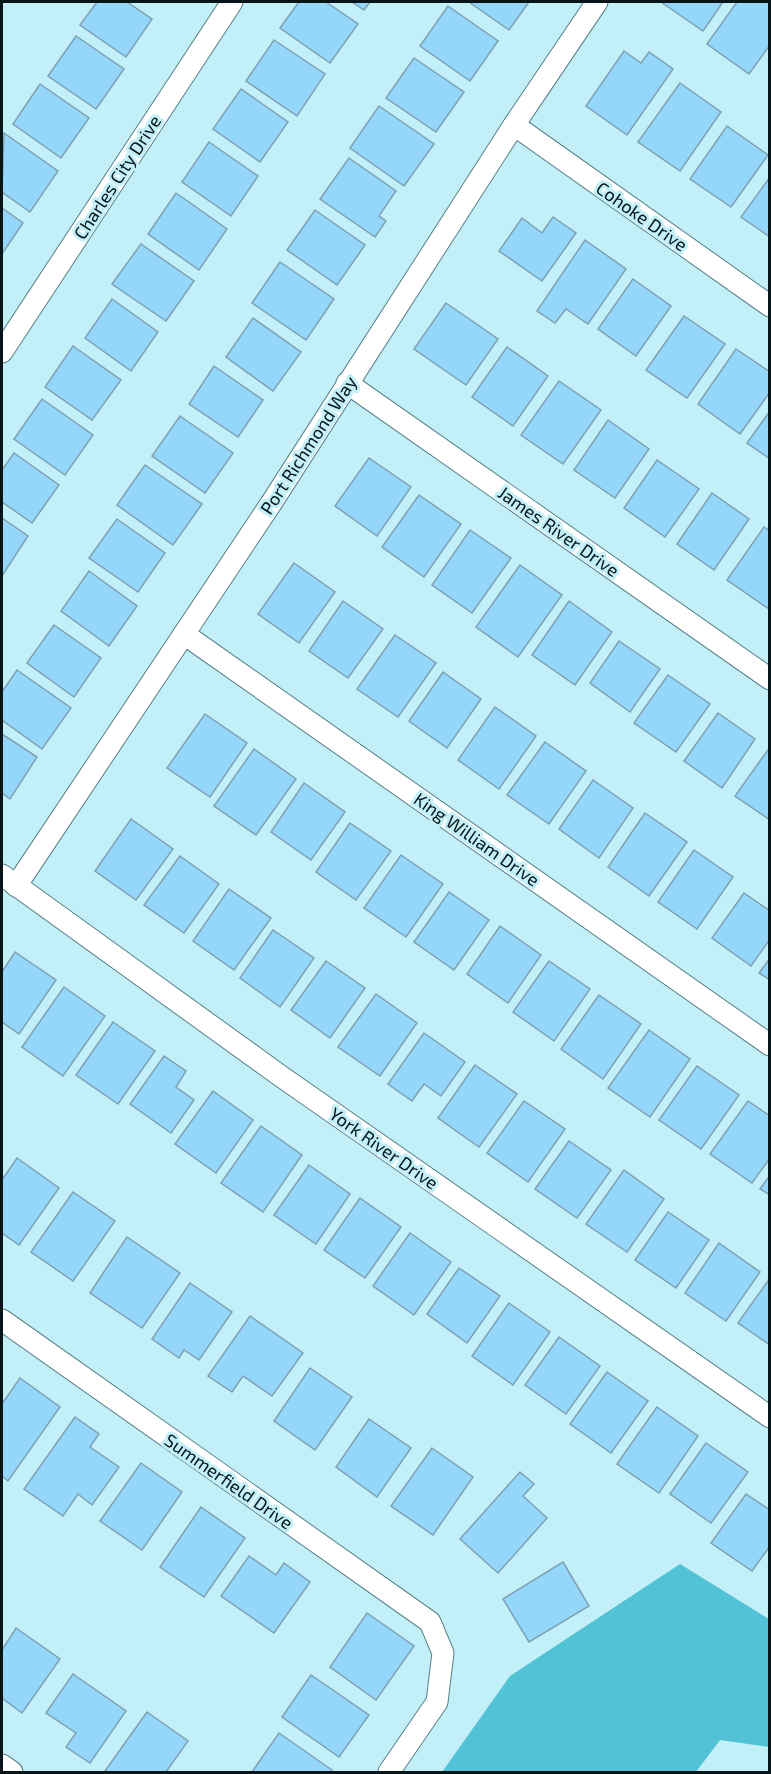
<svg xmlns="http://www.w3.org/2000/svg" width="771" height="1774" font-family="'Exo 2',sans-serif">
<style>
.forest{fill:#52c2d6}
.building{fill:#95d7fb;stroke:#7da0b3;stroke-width:1.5}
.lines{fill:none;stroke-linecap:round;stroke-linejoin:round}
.minor-casing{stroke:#588189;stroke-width:23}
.minor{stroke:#fff;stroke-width:21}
.labels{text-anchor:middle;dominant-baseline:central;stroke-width:6;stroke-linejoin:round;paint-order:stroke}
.street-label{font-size:18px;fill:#051518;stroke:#c3f0f8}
</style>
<rect width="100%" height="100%" fill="#c3f0f8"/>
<polygon class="forest" points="680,1564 769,1619 769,1747 720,1740 696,1772 442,1772 510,1676"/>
<g class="building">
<polygon points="97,2 127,2 152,19 126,57 80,25"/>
<polygon points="299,2 326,2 358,24 330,63 280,28"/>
<polygon points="352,2 370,2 364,10"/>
<polygon points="469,2 529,2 509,30"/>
<polygon points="661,2 723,2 703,31"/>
<polygon points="737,2 770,2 770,45 749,74 707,44"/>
<polygon points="448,6 498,41 470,81 420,46"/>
<polygon points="76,36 124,69 96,109 48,76"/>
<polygon points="274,40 325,74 297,116 246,81"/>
<polygon points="624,51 641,63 649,52 673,69 627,135 586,106"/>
<polygon points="414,58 464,92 436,132 386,98"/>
<polygon points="680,83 721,112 680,171 638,142"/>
<polygon points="40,84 89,118 61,158 13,124"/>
<polygon points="241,89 288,122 260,162 213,129"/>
<polygon points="379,106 434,144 404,186 350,148"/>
<polygon points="727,126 768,155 731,207 690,179"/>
<polygon points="4,133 58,171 30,212 2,192"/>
<polygon points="209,142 258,176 231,216 182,182"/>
<polygon points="349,158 396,191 379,216 386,221 375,237 320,199"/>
<polygon points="770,177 770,237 741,217"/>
<polygon points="176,193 227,229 199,270 148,234"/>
<polygon points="2,208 23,223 2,254"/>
<polygon points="315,210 365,245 337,285 287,250"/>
<polygon points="553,217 576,233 542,281 499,251 522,218 542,233"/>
<polygon points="585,240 626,269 588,324 566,309 555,323 537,311"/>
<polygon points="141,244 194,281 166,321 112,284"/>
<polygon points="280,262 334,299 306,340 252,303"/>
<polygon points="633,279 671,306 636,356 598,329"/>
<polygon points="112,299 158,332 131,371 85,338"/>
<polygon points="446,303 498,339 466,385 414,349"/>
<polygon points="684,316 725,344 687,398 646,370"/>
<polygon points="253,318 301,352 273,391 226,357"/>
<polygon points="73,346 121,380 92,420 45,387"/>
<polygon points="507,347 548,376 513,426 472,397"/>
<polygon points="736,349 770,372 770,392 740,434 698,404"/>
<polygon points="214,366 263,400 238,437 189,404"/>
<polygon points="559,381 601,410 563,464 521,435"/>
<polygon points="42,399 93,435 65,475 14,439"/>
<polygon points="770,411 770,459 747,443"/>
<polygon points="180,416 233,453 205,493 152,456"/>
<polygon points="608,420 649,449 615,498 574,470"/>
<polygon points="14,453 59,485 32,523 2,502 2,470"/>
<polygon points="369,458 411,487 377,536 335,506"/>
<polygon points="657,460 699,489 665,537 624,508"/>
<polygon points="145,465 202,504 173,545 117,505"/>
<polygon points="712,493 749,519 714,570 677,544"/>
<polygon points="419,495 461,524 424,577 382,547"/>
<polygon points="2,518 28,536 2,576"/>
<polygon points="117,519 165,553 138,592 89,558"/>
<polygon points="764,527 770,531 769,609 727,580"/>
<polygon points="470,530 511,558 472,613 432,585"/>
<polygon points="294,563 335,592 299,643 258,614"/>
<polygon points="520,565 562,595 518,657 476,627"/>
<polygon points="89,571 137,606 109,646 61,611"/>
<polygon points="343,601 383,629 348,678 309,651"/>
<polygon points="569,601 612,632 575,685 532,655"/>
<polygon points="54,625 101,658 74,697 27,663"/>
<polygon points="395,635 436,663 398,717 357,689"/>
<polygon points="619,641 660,669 630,712 590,683"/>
<polygon points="17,670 71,708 42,749 2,720 2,692"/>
<polygon points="443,672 481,699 447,748 409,721"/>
<polygon points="668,675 710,704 676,752 634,723"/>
<polygon points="495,707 536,736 499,789 458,760"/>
<polygon points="718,713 755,739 722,788 684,761"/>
<polygon points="205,714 247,743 210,797 167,768"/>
<polygon points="2,734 37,757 10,799 2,793"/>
<polygon points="545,742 586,771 549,824 507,795"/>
<polygon points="770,747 770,820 735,796"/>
<polygon points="254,749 296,779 256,835 214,806"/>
<polygon points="593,780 633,808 599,858 559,829"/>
<polygon points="304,783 345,812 311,860 271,832"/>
<polygon points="645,813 687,842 649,896 608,867"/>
<polygon points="131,819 173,849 136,900 95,871"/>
<polygon points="350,823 391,851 356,900 316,872"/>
<polygon points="694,850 733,877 697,929 658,902"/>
<polygon points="401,855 443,884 406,937 364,908"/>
<polygon points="180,856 219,884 184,933 144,905"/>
<polygon points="229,889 271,918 234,970 193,941"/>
<polygon points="449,892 489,920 454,970 414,942"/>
<polygon points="744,893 770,911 770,939 751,966 712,938"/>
<polygon points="500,926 541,955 508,1003 467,974"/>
<polygon points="273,930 314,958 280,1007 240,978"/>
<polygon points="15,952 56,980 19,1034 2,1022 2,972"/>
<polygon points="770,958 770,980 759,973"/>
<polygon points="326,961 365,988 330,1038 291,1010"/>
<polygon points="549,961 590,989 554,1041 513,1012"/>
<polygon points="64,987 105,1016 63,1076 22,1047"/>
<polygon points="376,994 417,1023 380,1076 338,1047"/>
<polygon points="599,995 641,1024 603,1079 561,1049"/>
<polygon points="113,1022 155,1051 118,1104 76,1075"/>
<polygon points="649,1030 690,1059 650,1117 608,1088"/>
<polygon points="424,1033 465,1062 441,1096 424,1084 412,1101 388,1084"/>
<polygon points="164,1056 186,1071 176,1087 194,1100 171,1133 130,1104"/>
<polygon points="475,1065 517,1094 479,1147 438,1118"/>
<polygon points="697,1066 739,1095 701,1149 659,1120"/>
<polygon points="213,1091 253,1120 216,1173 175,1144"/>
<polygon points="524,1101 565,1129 528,1182 487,1153"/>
<polygon points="748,1101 770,1116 770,1158 752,1183 710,1154"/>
<polygon points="261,1126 302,1155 263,1212 221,1183"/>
<polygon points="569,1141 611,1170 577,1218 535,1189"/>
<polygon points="17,1158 59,1188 19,1245 2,1233 2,1180"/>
<polygon points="309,1165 350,1194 316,1244 274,1215"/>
<polygon points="624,1170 664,1199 627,1252 586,1224"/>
<polygon points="770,1175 770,1195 760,1189"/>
<polygon points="73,1192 115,1221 73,1281 31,1252"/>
<polygon points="360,1198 401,1227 365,1278 324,1250"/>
<polygon points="668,1212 709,1240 676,1288 635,1260"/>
<polygon points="410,1233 451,1262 414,1315 373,1286"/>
<polygon points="127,1237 180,1273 142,1328 90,1293"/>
<polygon points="719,1243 760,1272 726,1321 685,1293"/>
<polygon points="459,1268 500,1296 467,1343 427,1314"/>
<polygon points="770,1278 770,1345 738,1323"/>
<polygon points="190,1283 232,1312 199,1360 184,1350 179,1358 152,1339"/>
<polygon points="509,1303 550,1332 513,1385 472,1356"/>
<polygon points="250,1316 303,1353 272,1396 243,1376 232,1392 208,1376"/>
<polygon points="559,1337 600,1366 566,1414 525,1385"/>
<polygon points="310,1368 352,1397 315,1450 274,1421"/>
<polygon points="607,1372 648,1401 611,1453 570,1424"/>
<polygon points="20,1378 60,1407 8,1481 2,1476 2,1404"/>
<polygon points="657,1407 698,1436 659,1493 617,1464"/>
<polygon points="75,1417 99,1434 90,1447 119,1467 92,1505 78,1494 63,1516 24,1489"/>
<polygon points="369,1419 411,1448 377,1497 336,1467"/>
<polygon points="706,1443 748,1472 711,1523 670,1494"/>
<polygon points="432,1448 473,1477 433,1535 391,1506"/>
<polygon points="141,1463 182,1492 142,1550 100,1521"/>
<polygon points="520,1472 534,1484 523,1496 547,1518 498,1573 460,1539"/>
<polygon points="746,1494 770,1510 770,1546 752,1571 711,1543"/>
<polygon points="201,1507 245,1538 204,1597 160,1567"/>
<polygon points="249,1556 276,1575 284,1563 310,1582 274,1633 221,1596"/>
<polygon points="563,1562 589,1606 529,1642 503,1599"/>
<polygon points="367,1613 414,1646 376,1700 330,1667"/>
<polygon points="16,1628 60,1659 22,1713 2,1698 2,1650"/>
<polygon points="73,1674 126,1711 90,1763 66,1747 76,1733 46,1713"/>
<polygon points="311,1675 369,1715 339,1757 282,1717"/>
<polygon points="147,1712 188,1741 166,1772 107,1772 105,1771"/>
<polygon points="279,1733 332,1770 330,1772 252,1772"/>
</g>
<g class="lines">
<defs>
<g id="minor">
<polyline points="514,125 770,306"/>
<polyline points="2,352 232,2"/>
<polyline points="347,383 770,679"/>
<polyline points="184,634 770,1045"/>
<polyline points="2,875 282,1077 770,1417"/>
<polyline points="16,886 272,502 514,125 597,2"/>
<polyline points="2,1320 430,1622 443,1653 437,1702 389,1772"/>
<polyline points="2,1765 12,1772"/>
</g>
</defs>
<use href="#minor" class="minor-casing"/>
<use href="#minor" class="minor"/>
</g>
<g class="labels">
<g class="street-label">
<text transform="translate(117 177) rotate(-57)">Charles City Drive</text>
<text transform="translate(642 216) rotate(35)">Cohoke Drive</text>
<text transform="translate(308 445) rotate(-57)">Port Richmond Way</text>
<text transform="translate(559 531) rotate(35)">James River Drive</text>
<text transform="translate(477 839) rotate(35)">King William Drive</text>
<text transform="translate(384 1148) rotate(35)">York River Drive</text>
<text transform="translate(229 1481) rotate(35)">Summerfield Drive</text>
</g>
</g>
<rect width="771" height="1774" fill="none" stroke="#051518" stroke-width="6"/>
</svg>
